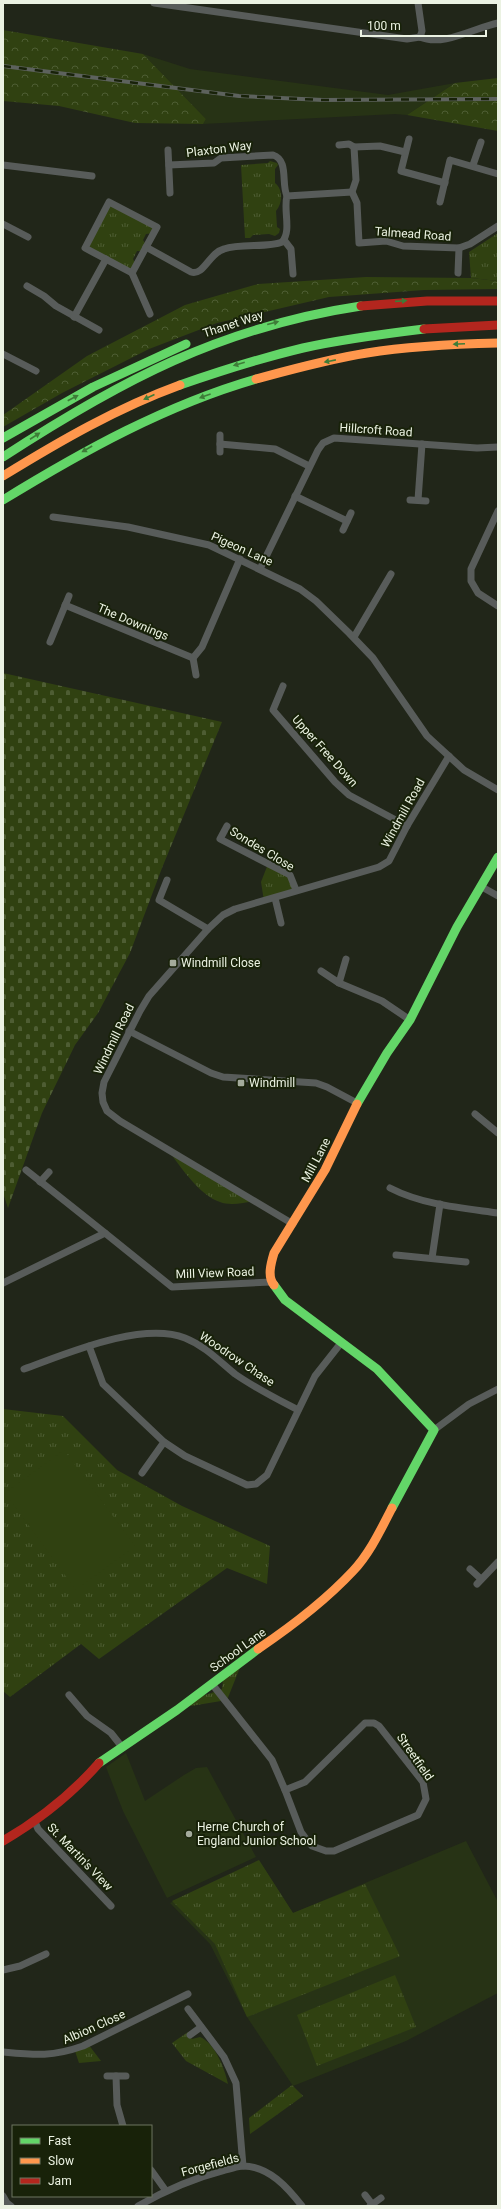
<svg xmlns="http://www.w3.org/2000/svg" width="501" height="2209" font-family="Roboto,sans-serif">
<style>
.built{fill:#273315}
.grass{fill:url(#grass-tufts)}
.forest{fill:url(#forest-crowns)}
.cemetery{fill:url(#cemetery-stones)}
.garden{fill:#304111}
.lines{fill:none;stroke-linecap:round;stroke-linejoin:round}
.street{stroke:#585c5a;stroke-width:7}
.fast{stroke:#63d668;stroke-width:9}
.slow{stroke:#ff974d;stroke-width:9}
.jam{stroke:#b3261e;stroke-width:9}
.rail-casing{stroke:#5d625d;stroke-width:4}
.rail{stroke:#182209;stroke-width:2.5;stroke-dasharray:8;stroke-linecap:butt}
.oneway{fill:#3e7c38}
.poi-dot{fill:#a4ab9c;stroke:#182209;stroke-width:1.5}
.labels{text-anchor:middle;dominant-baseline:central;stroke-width:4;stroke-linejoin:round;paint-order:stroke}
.street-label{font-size:12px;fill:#ebf2e2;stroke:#182209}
.poi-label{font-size:12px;fill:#ebf2e2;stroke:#182209;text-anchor:start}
</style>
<defs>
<pattern id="grass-tufts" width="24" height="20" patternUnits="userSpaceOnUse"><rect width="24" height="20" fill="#304111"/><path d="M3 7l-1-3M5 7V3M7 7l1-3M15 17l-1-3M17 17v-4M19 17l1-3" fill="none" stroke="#4e5d33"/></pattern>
<pattern id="forest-crowns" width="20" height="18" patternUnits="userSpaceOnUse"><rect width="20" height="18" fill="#304111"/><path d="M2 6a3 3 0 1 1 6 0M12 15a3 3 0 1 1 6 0" fill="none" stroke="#4e5d33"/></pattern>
<pattern id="cemetery-stones" width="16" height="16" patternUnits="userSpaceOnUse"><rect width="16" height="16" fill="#304111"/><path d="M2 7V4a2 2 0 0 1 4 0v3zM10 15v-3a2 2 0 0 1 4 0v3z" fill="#4e5d33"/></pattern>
</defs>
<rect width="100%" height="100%" fill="#212619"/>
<g class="built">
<polygon points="143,54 190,69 388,95 455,83 407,115 395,114 203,124 206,119"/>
<polygon points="126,1753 145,1801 184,1775 196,1768 207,1767 256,1857 167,1898 123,1811 106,1767"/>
<polygon points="466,1841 498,1902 498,1993 406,2041 293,2086 247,2017 210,1944 170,1903 260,1862 293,1913"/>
</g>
<g class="grass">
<path d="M270,161L277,163L278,165L275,169V183C283,189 283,203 276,211L277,227L280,229L279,233L275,236L269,234L253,235L250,238H245L241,165L268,163Z"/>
<polygon points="109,202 157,227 153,233 146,234 143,240 147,246 144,251 137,251 133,259 136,265 132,273 85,247"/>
<polygon points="498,233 498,281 471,278 469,252"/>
<polygon points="268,864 290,875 296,890 264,901 261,882"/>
<path d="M168,1150L254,1201C243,1203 230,1206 220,1202C200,1196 180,1166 168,1150Z"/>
<polygon points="3,1409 63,1416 117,1470 182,1506 270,1546 267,1584 227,1568 99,1659 81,1644 10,1697 3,1691"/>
<path d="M241,1665L227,1700L191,1706L187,1701C199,1696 211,1694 222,1689L223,1680Z"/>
<polygon points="259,1860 293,1913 365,1884 400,1956 247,2017 215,1944 172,1901"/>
<polygon points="395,1975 416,2027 317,2066 297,2015"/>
<path d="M188,2032L192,2039L200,2037C215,2043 225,2069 228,2084L186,2061L172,2043Z"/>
<polygon points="88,2044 101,2061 79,2063 75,2051"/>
<polygon points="292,2085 303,2096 250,2134 249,2118"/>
</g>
<g class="forest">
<polygon points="3,30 143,54 206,119 203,124 135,123 59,106 3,101"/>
<polygon points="498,78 498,131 407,115 455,83"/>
<polygon points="366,277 471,278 498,281 498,289 424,290 329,297 217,323 149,349 62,393 3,427 3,415 87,356 185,305 258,284"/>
</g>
<polygon class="cemetery" points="3,673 222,722 162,868 130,953 98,1013 75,1045 42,1113 8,1208 3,1193"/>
<polygon class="garden" points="64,1450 135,1546 76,1590 5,1493"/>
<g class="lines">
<g class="street">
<polyline points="154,3 407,39 420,37"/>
<polyline points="418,3 422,31 420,37"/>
<path d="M420,37C443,47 474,28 498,23"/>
<polyline points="409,139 401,171 445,183"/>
<polyline points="339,145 349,144 354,147 380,146 405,152"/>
<polyline points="168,150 170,193"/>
<polyline points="3,165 92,176"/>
<path d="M169,165L214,163L221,158L273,155C289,160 281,184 287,196"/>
<polyline points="473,165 481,142"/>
<polyline points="352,192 356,180 354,147"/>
<polygon points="109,202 157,227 132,273 85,248"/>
<polyline points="440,202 450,160 498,174"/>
<polyline points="3,224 28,237"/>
<polyline points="284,240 291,249 293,274"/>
<path d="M146,247L191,272C204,276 209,253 224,249C240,243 269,248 282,242C292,231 283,210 287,196L352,192L357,203L359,243L386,241L403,246L459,248L470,244L498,226"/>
<polyline points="132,273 150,314"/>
<polyline points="458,273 459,248"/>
<polyline points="27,286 44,296 56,306 99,330"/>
<polyline points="74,317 106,259"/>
<polyline points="3,354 36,371"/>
<polyline points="220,444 275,449 309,466"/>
<polyline points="220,452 220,435"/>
<polyline points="295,496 347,521"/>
<polyline points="410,500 426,501"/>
<polyline points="418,500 422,444"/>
<polyline points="498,511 471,569 471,581 478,593 498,606"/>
<polyline points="53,517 128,527 209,545 300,589 316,601 349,633 373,658 427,736 464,770 498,790"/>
<polyline points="343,530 351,513"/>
<polyline points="260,569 318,450 323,443 334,438 477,448 498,447"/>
<polyline points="65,605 193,658 202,647 240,559"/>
<polyline points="354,637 391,574"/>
<polyline points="50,642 69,596"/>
<polyline points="193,658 196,675"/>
<polyline points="283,686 273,710 335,782 349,795 407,826"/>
<polyline points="227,826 220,839 290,875 296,890"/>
<polyline points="167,880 159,900 208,929"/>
<polyline points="482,887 498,896"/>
<polyline points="275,898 281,923"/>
<polyline points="321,971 339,983 382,1001 410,1020"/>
<polyline points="339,983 346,959"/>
<polyline points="129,1031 211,1073 223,1077 316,1083 327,1087 357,1103"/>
<polyline points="475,1114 498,1133"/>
<polyline points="26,1170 105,1233"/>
<polyline points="40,1182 49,1172"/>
<path d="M390,1188C423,1205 462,1208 498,1213"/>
<polyline points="293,1224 120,1121 107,1111 103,1102 102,1093 104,1082 140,1011 149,996 208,929 223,915 235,909 379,867 389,861 407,826 449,756"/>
<polyline points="396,1255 466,1262"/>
<polyline points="432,1258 440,1204"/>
<polyline points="3,1283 105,1233 172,1287 271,1282"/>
<polyline points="89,1346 103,1384 164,1442 185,1456 247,1485 256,1484 267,1475 315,1376 341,1343"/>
<path d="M24,1369C66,1354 141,1321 185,1338C205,1346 219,1361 235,1374C255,1388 277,1399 298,1410"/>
<polyline points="434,1430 469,1404 498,1389"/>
<polyline points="142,1473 164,1442"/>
<polyline points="470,1569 481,1579"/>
<polyline points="477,1584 498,1562"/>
<polyline points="212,1684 272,1760 285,1790"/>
<polyline points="69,1695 87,1716 111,1733 122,1747"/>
<polygon points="365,1723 374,1723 379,1726 423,1782 426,1799 418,1815 334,1851 326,1851 312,1846 307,1840 301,1832 285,1790 305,1782"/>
<polyline points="35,1822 38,1829 111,1906"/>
<polyline points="3,1970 20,1966 46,1954"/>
<polyline points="188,2009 224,2057 236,2083 243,2166"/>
<polyline points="190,2035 201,2027"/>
<path d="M3,2052C35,2055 52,2057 83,2046L188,1994"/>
<polyline points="107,2076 126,2076"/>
<polyline points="116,2076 117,2105 123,2126"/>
<polyline points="151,2170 166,2191"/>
<polyline points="365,2195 372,2204"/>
<polyline points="3,2196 7,2203 11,2206"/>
<path d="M138,2206C166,2190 194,2178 225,2170C231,2169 238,2166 243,2166C269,2166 288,2188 302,2206"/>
<polyline points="370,2206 381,2198"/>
</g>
<g class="fast">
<path d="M180,385C220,371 261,358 303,348C343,339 383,334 424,329"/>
<polyline points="3,438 93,387 186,344"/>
<path d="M3,457C120,381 221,327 361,306"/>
<path d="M3,500C83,451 166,405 256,379"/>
<polyline points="357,1104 387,1053 410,1020 457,927 498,857"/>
<polyline points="274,1285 285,1300 377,1369 434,1430 392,1508"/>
<polyline points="99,1763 177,1710 258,1649"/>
</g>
<g class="slow">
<path d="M256,379C293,369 329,359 367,353C410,346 454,344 498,343"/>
<path d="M3,476C60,441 117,408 180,385"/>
<path d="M274,1285C267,1277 271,1263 274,1253L325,1170L357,1104"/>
<path d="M258,1649C292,1626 325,1601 353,1571C370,1553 381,1529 392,1508"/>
</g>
<g class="jam">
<polyline points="361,306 427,301 498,301"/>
<polyline points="424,329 498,325"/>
<path d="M3,1841C39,1820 71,1795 99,1763"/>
</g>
<defs>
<polyline id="rail" points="3,66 239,96 323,100 498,99"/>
</defs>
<use href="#rail" class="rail-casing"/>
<use href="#rail" class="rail"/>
</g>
<defs><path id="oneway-solid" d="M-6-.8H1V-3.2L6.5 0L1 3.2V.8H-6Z"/></defs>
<g class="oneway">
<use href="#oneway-solid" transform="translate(401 301) rotate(-4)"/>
<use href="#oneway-solid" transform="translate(273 323) rotate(-15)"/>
<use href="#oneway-solid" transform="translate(459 344) rotate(177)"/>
<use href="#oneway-solid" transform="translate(330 361) rotate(169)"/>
<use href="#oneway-solid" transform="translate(239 364) rotate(164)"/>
<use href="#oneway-solid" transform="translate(205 396) rotate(160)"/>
<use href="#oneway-solid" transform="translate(149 397) rotate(156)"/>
<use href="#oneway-solid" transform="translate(73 398) rotate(-28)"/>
<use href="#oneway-solid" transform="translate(35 436) rotate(-33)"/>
<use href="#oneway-solid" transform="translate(87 449) rotate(150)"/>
</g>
<g class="poi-dot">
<rect x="169" y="959" width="8" height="8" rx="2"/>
<rect x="237" y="1079" width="8" height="8" rx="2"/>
<circle cx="189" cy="1834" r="4"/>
</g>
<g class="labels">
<g class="street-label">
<text transform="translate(219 149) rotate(-7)">Plaxton Way</text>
<text transform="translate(413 234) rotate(4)">Talmead Road</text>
<text transform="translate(233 324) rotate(-18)">Thanet Way</text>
<text transform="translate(376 430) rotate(4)">Hillcroft Road</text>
<text transform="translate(242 549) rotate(24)">Pigeon Lane</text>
<text transform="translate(133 622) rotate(23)">The Downings</text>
<text transform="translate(325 751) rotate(48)">Upper Free Down</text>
<text transform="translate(403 813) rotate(-61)">Windmill Road</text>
<text transform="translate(262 849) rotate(31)">Sondes Close</text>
<text transform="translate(114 1039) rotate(-64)">Windmill Road</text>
<text transform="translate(316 1160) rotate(-62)">Mill Lane</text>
<text transform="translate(215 1273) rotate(-2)">Mill View Road</text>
<text transform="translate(237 1359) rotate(34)">Woodrow Chase</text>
<text transform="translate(238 1650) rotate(-36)">School Lane</text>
<text transform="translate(415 1757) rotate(55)">Streetfield</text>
<text transform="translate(80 1857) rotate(46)">St. Martin's View</text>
<text transform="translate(94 2027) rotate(-24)">Albion Close</text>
<text transform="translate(210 2165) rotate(-15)">Forgefields</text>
</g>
<g class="poi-label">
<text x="181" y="963">Windmill Close</text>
<text x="249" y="1083">Windmill</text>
<text x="197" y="1827">Herne Church of<tspan x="197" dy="14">England Junior School</tspan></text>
</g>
</g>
<rect width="501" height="2209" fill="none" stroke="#ebf2e2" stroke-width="8"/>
<rect x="12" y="2125" width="140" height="72" fill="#182209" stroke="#6c7560"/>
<rect x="20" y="2138" width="20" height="6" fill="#63d668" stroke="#6c7560"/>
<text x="48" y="2145" font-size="12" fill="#ebf2e2">Fast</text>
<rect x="20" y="2158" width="20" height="6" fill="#ff974d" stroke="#6c7560"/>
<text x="48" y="2165" font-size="12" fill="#ebf2e2">Slow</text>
<rect x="20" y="2178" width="20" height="6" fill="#b3261e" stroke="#6c7560"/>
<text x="48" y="2185" font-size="12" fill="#ebf2e2">Jam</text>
<path d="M361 30v6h125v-6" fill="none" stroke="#ebf2e2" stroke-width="2"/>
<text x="367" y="30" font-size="12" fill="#ebf2e2" stroke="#182209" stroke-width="3" paint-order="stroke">100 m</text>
</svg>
